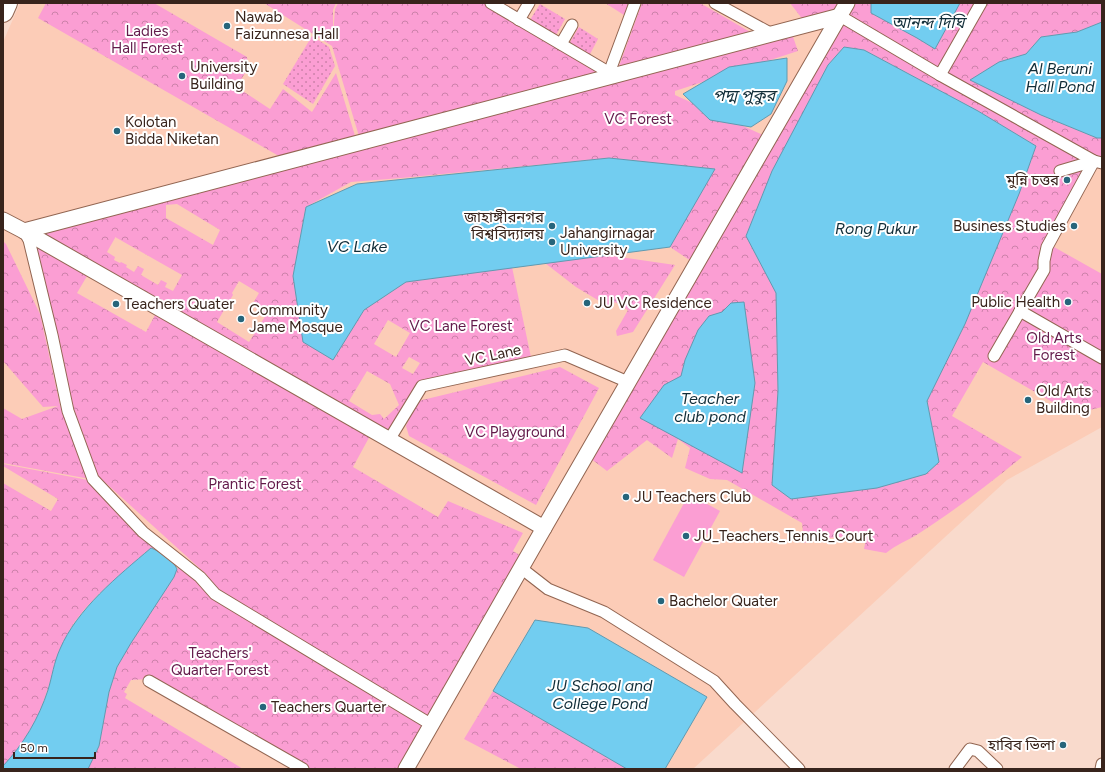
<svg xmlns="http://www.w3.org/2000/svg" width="1105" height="772" font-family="Figtree,'Noto Sans Bengali',sans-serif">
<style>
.built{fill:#fcccb7}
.grass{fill:#fb9ed3}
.forest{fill:url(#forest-crowns);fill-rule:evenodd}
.garden{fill:url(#garden-dots)}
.water{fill:#72cdf0;stroke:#619ab0}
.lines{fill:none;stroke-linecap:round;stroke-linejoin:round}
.street-casing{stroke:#926551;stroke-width:13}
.secondary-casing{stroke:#926551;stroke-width:17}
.highway-casing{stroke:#926551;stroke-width:22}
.street{stroke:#fff;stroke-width:11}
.secondary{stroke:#fff;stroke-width:15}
.highway{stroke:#fff;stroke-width:20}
.poi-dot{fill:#26657b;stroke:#fff;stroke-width:1.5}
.labels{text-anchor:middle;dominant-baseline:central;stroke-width:4;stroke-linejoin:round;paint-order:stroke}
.poi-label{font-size:15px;fill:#38241c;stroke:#fff;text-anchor:start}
.park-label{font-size:15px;fill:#631a4a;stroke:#fff}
.street-label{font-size:15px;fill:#38241c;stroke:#fff}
.water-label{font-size:16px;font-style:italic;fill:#112d38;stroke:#fff}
</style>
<defs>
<pattern id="forest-crowns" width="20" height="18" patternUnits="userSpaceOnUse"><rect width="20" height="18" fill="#fb9ed3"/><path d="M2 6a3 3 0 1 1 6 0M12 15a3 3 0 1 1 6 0" fill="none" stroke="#cc81aa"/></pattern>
<pattern id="garden-dots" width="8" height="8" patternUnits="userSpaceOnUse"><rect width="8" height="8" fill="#fb9ed3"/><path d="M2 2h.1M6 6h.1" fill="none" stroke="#cc81aa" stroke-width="1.8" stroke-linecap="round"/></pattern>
</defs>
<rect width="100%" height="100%" fill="#f9dacc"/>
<polygon class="built" points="20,3 1102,3 1102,427 1007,480 693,769 3,769 3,42"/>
<polygon class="grass" points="689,494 720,511 684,577 653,560"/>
<g class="forest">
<polygon points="46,3 154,3 247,57 248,68 239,83 238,88 270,109 283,89 312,112 336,73 356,139 284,159 38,18"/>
<polygon points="264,3 336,3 333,10 333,37 335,9 338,3 491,3 615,76 361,143 332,46"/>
<polygon points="605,3 629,3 624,15"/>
<polygon points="642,3 700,3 752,33 618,69"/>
<path d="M790,3H871V13L917,38L935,49L960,3H1102V22L1077,32L1041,37L1026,54L999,62L1041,115L1097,138H1102V163L1095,161L1048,247H1054L1102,274V407L1073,414L983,362L952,416L1022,457C989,484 954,511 918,534C907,541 897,544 886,553L864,549L867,534L819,539L804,543L802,523L727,480L710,479L685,468L690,448L678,439L672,458L647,440L607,471L590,458L840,16L807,25ZM844,47L864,50L978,111L1036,146L965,324L927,401L939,462L926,474L877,488L792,499L772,485L778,391L776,293L801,118L828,65Z"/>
<path d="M792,34L798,51L675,91V95L763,135L691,261L670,247L714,169L609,158L401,178L351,182L306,207L293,276L303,341L333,360L364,310L406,282L512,267L532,362L422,386L392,436L94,267L96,263L44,234L137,207ZM177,204L220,230L213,245L166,218V205ZM115,237L182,275L173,291L165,287L167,283L161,280L158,285L141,275L144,269L138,266L134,272L126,267L127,265L121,262L120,263L114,260L115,257L107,252L115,238ZM239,281L259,293L252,305L266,315L249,342L217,322L233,295L232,293ZM388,320L410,333L396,357L374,344ZM409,357L420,363L413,374L402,368ZM367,371L390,384L399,405L384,419L380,414L372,415L349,401Z"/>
<polygon points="29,237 90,271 77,293 146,332 155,315 371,434 353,467 438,517 448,501 523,533 513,551 523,557 432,721 224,600 206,574 98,476 73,407"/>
<polygon points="3,241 6,244 40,314 60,405 90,479 3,463 3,408 22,419 58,406 43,407 3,361"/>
<polygon points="572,250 675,265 633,332 617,336 616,331 628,310 615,302 611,308 576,287 532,253"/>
<polygon points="560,367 599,388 536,505 409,436 406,426 418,401"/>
<path d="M3,464L88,480L157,550L151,548L147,551C122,574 91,597 72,626C59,646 55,669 47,691C39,719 23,745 3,766V483L51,511L58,499L3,466Z"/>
<polygon points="184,564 215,594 219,603 430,726 404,769 306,769 150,679 131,680 124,692 127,694 125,698 222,756 243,769 88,769 99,746 109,692 117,667 131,643 174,577 177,569"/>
<polygon points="493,691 627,769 521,769 464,739"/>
</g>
<g class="garden">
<polygon points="540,4 565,19 556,35 530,20"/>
<polygon points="579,27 598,39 589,56 569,44"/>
<polygon points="312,36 329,47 335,66 313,104 283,84"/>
</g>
<g class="water">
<polygon points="871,3 960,3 935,49 917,38 871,13"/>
<polygon points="1102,22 1102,138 1097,138 1041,115 970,80 999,62 1026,54 1041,37 1077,32"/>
<polygon points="844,47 864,50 978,111 1036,146 1019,194 965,324 927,401 939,462 926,474 877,488 791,499 772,485 778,391 776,293 746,236 772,171 828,65"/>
<polygon points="787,58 787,81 771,114 751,127 710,120 683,94 729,67"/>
<polygon points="609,158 715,169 670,247 406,282 364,310 333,360 303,342 293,276 306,207 357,184"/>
<polygon points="744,302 755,383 742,473 640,418 664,385 681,376 685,360 698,330 709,316 722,312 731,303"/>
<path d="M151,548C161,552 173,560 177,569L174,577L131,643L117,667L109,692L99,746L88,769H3V766C23,745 39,718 48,690C52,677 54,662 60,649C77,609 118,576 151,548Z"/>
<polygon points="535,620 588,628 707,697 665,769 627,769 493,691"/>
</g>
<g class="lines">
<defs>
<g id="street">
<polyline points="491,3 615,76"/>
<polyline points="715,3 772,34"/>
<polyline points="840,16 940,75 1094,161 1047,247 1044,261 1044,270 994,356"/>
<polyline points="519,20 529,3"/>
<polyline points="561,44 572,25"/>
<polyline points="609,73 635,3"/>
<polyline points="940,75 981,3"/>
<polyline points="1060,171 1094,161 1102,163"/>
<polyline points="24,231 29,240 52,335 68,411 93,479 143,532 200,577 215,594 432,725"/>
<polyline points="1020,311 1102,358"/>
<polyline points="389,440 422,386 565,355 628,382"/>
<polyline points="521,568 548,589 604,612 714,681 735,704 799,769"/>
<polyline points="149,681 303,769"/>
<polyline points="955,769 970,749 978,751 997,769"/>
<polyline points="1101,769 1102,764"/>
</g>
<g id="secondary">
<polyline points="3,220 24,231 840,16"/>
<polyline points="24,231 544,528 847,3"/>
<polyline points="406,769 544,528"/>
</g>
<polyline id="highway" points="3,12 7,3"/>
</defs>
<use href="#street" class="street-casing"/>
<use href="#secondary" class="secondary-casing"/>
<use href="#highway" class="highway-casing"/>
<use href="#street" class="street"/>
<use href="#secondary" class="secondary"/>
<use href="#highway" class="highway"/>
</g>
<g class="poi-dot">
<circle cx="227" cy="26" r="4"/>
<circle cx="182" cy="76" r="4"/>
<circle cx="117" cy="131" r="4"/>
<circle cx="1067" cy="180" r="4"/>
<circle cx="552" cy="226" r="4"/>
<circle cx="1074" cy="226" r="4"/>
<circle cx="552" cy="242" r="4"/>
<circle cx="1068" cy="302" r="4"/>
<circle cx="587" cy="303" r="4"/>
<circle cx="116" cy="304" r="4"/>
<circle cx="241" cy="319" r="4"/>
<circle cx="1028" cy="400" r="4"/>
<circle cx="626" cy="497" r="4"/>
<circle cx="686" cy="536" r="4"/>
<circle cx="661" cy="601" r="4"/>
<circle cx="263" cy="707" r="4"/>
<circle cx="1063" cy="745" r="4"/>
</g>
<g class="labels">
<g class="poi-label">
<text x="235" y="17">Nawab<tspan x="235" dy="17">Faizunnesa Hall</tspan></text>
<text x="190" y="67">University<tspan x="190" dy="17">Building</tspan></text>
<text x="125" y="122">Kolotan<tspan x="125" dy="17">Bidda Niketan</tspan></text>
<text x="1059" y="180" text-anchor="end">মুন্নি চত্তর</text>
<text x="544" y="217" text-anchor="end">জাহাঙ্গীরনগর<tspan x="544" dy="17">বিশ্ববিদ্যালয়</tspan></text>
<text x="1066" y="226" text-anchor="end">Business Studies</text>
<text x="560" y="233">Jahangirnagar<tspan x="560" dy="17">University</tspan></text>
<text x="1060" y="302" text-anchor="end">Public Health</text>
<text x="595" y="303">JU VC Residence</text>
<text x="124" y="304">Teachers Quater</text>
<text x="249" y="310">Community<tspan x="249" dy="17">Jame Mosque</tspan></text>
<text x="1036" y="391">Old Arts<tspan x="1036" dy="17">Building</tspan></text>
<text x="634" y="497">JU Teachers Club</text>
<text x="694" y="536">JU_Teachers_Tennis_Court</text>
<text x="669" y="601">Bachelor Quater</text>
<text x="271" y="707">Teachers Quarter</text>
<text x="1055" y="745" text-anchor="end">হাবিব ভিলা</text>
</g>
<g class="park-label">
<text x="147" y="31">Ladies<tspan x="147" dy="17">Hall Forest</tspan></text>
<text x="638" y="119">VC Forest</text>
<text x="461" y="326">VC Lane Forest</text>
<text x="1054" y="338">Old Arts<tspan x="1054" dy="17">Forest</tspan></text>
<text x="515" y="432">VC Playground</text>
<text x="255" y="484">Prantic Forest</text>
<text x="220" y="653">Teachers'<tspan x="220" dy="17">Quarter Forest</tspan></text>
</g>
<g class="street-label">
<text transform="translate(493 355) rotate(-12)">VC Lane</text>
</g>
<g class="water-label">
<text x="928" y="22">আনন্দ দিঘি</text>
<text x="1060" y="68">Al Beruni<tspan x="1060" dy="18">Hall Pond</tspan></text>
<text x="744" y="95">পদ্ম পুকুর</text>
<text x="876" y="228">Rong Pukur</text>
<text x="357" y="246">VC Lake</text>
<text x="710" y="398">Teacher<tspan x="710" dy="18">club pond</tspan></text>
<text x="600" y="685">JU School and<tspan x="600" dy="18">College Pond</tspan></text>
</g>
</g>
<rect width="1105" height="772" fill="none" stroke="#38241c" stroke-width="8"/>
<path d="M14 752v6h81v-6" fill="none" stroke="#38241c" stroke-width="2"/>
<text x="20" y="752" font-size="12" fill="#38241c" stroke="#ffffff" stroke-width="3" paint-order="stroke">50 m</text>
</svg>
